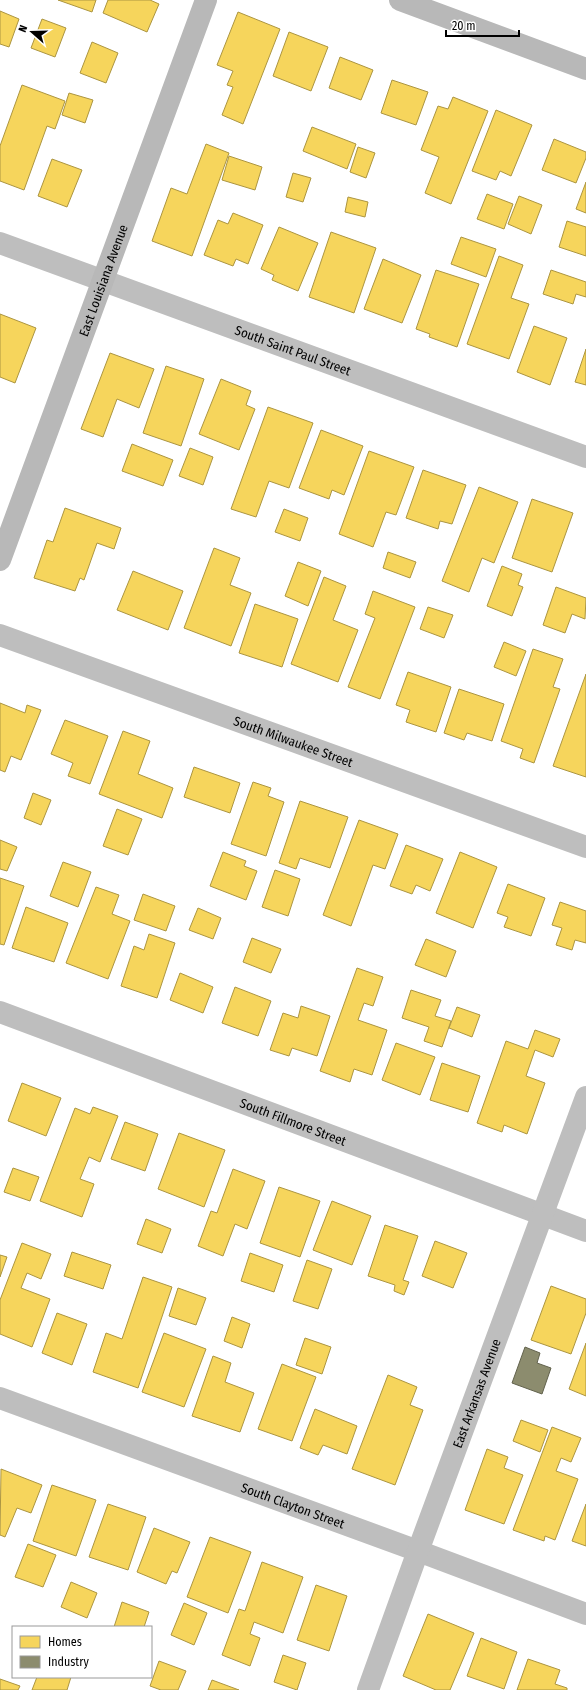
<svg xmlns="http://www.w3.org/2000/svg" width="586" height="1690" font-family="'Fira Sans Condensed',sans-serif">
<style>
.homes{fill:#f6d55c;stroke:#ac9540}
.industry{fill:#8c8c6e;stroke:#62624d}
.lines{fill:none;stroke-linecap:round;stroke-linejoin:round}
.street{stroke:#bebebe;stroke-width:22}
.secondary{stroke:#b8b8b8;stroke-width:22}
.labels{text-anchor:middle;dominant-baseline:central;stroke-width:4;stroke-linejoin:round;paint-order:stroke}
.street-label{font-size:13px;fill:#000;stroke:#fff}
</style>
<rect width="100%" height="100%" fill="#fff"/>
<g class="homes">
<polygon points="58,0 96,0 92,12"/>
<polygon points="108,0 150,0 159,4 147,32 103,13"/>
<polygon points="0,11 19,19 9,47 0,44"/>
<polygon points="238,12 280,29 243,124 222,115 233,87 227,85 233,71 217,65"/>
<polygon points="42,19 66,28 55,57 31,48"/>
<polygon points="289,32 328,47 311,91 273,76"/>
<polygon points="92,42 118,53 106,83 80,73"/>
<polygon points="340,57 373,70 361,100 329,88"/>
<polygon points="392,80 428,92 416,125 381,113"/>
<polygon points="22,85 65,101 55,129 47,126 24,190 0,181 0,146"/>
<polygon points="69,93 93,100 85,123 62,115"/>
<polygon points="453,97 488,111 451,204 425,193 439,157 421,150 438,106 448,109"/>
<polygon points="496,110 532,125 511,176 500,171 496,180 472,171"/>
<polygon points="312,127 356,144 347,169 303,151"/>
<polygon points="554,139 586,152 586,158 576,183 542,170"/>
<polygon points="206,144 229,153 192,256 152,241 171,188 187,194"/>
<polygon points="358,147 375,153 366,178 350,172"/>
<polygon points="229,156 262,167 255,190 222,180"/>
<polygon points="52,159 82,170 67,207 38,196"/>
<polygon points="293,173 311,178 303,202 286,197"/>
<polygon points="586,182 586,213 576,209"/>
<polygon points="487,194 513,204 504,229 477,219"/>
<polygon points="519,196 542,205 531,234 508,224"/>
<polygon points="348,197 368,202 365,217 345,212"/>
<polygon points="233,213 263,225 248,264 236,259 233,266 204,255 218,220 228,224"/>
<polygon points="567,221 586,227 586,256 559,247"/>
<polygon points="279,227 318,243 298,291 272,280 274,275 261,269"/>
<polygon points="331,232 376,248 354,313 309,297"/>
<polygon points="461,237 496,249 486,277 451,264"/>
<polygon points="499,256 523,265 511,298 529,304 509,359 467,344"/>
<polygon points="383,259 421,275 402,323 364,309"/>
<polygon points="436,270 479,284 457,347 429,337 430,334 416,329"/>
<polygon points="551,270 586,282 586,297 576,294 573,304 543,294"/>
<polygon points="0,314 36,328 15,383 0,377"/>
<polygon points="534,326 567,338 550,385 517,372"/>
<polygon points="586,349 586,385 575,382"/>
<polygon points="110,353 154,369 139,408 117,399 103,437 81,429"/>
<polygon points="166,366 204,379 181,446 143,433"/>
<polygon points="221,379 251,391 246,405 255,409 239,450 199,434"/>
<polygon points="268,407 313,423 289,488 269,481 256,517 231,509"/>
<polygon points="321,430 363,446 344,495 332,490 329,499 299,488"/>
<polygon points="132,444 173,460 163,486 122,471"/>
<polygon points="190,448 213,457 203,485 179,476"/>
<polygon points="369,451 414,467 396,515 386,512 373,547 339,534"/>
<polygon points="423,470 466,485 452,524 440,521 438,529 406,518"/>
<polygon points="479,487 518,502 494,563 482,558 469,592 442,581"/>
<polygon points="532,499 573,513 552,572 512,558"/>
<polygon points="65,508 121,528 114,549 97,543 84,580 80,578 75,591 34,578 47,540 53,542"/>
<polygon points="284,509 308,518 300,541 275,532"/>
<polygon points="214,548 240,558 230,585 251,593 231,646 184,628"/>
<polygon points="388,552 416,562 410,578 383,568"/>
<polygon points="298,562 321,571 308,606 285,596"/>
<polygon points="502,566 522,574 518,585 523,587 512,616 487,606"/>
<polygon points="133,571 183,591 168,630 117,610"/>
<polygon points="324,577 346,586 333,620 358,630 338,682 291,664"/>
<polygon points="556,587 586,598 585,619 572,614 565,633 543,625"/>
<polygon points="373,591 415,607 380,699 348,687 375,618 365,614"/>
<polygon points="255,604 298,619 282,667 239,653"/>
<polygon points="428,607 453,615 444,638 420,629"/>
<polygon points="504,642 526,651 516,676 494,667"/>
<polygon points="533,649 563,659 553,687 560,689 534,763 520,758 523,749 501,741"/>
<polygon points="408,672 451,687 436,732 406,722 410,710 396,705"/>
<polygon points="586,674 586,777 553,766"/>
<polygon points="459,689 504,704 492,741 467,733 464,740 444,733"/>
<polygon points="0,703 25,713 27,705 41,710 21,760 11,756 5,772 0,770"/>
<polygon points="65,720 108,736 90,784 68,776 73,763 51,754"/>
<polygon points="123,731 150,741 138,774 173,788 162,818 99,794"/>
<polygon points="194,767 240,783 230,813 184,797"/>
<polygon points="253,782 271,788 268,796 284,802 266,856 231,844"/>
<polygon points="33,793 51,800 41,825 24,818"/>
<polygon points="300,801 348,817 330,868 300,858 296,869 279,863"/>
<polygon points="117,809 142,819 128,855 103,846"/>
<polygon points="359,820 398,834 385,869 373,865 351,926 323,915"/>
<polygon points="0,840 17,847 7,871 0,869"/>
<polygon points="406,845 443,859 430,891 416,885 412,894 390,886"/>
<polygon points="223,852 246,861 244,866 257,871 246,900 210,886"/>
<polygon points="460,852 497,867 473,928 436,913"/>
<polygon points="63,862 91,872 78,907 50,896"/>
<polygon points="275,870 300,879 288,916 262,907"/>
<polygon points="0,878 24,886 4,945 0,944"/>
<polygon points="508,884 545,898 531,936 504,927 508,917 497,913"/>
<polygon points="96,887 119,895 112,914 130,921 108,979 66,963"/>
<polygon points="143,894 175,906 166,931 134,920"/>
<polygon points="560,902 586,911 586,943 575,940 572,950 556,945 562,928 552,925"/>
<polygon points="26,907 68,923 54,962 12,948"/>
<polygon points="198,908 221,918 213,939 189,930"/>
<polygon points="149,934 175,943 157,998 121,986 134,946 144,950"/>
<polygon points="252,938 281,949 271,973 243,962"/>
<polygon points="426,939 456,951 446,977 415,965"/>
<polygon points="357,968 383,977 373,1006 364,1003 358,1020 387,1030 372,1075 354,1069 350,1082 320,1071"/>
<polygon points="180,973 213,987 203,1013 170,1000"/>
<polygon points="235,987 271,1001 258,1036 222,1023"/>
<polygon points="411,990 441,1000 435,1016 451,1021 442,1047 424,1041 429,1027 402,1018"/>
<polygon points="301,1006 330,1016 317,1056 292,1048 289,1056 270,1050 283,1013 298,1018"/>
<polygon points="457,1007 480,1015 472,1037 449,1028"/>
<polygon points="535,1030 560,1039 553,1057 535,1050 526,1076 545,1083 527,1134 504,1125 502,1132 477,1123 506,1041 528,1049"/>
<polygon points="396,1043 435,1057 420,1095 382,1080"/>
<polygon points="442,1063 480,1076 468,1112 430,1100"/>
<polygon points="22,1083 61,1098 46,1136 8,1121"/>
<polygon points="93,1107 118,1116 100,1162 89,1157 80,1179 94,1184 82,1217 40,1201 75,1108 90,1114"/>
<polygon points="125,1122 158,1134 145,1171 111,1159"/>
<polygon points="179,1133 225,1150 204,1207 158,1189"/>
<polygon points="13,1168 39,1177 30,1201 4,1192"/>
<polygon points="233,1169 265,1181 247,1229 235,1224 223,1256 198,1246 211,1211 217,1213"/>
<polygon points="279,1187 320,1201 300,1257 260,1243"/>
<polygon points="332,1201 371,1216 352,1265 313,1250"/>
<polygon points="146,1219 171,1229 162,1253 137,1244"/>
<polygon points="385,1225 418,1236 403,1280 409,1282 404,1295 394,1291 395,1285 368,1276"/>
<polygon points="435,1241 467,1253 453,1288 422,1276"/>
<polygon points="22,1243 51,1254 41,1279 27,1273 21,1288 50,1299 32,1347 0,1334 0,1300"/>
<polygon points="72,1252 111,1265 103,1289 64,1276"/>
<polygon points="250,1253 283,1265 274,1292 241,1281"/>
<polygon points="0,1255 7,1257 0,1277"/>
<polygon points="307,1260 332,1269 318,1309 293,1301"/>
<polygon points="143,1277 172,1287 138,1388 93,1372 106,1333 122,1339"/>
<polygon points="551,1286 586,1299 586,1313 571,1354 531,1340"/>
<polygon points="178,1288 206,1298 196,1325 169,1316"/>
<polygon points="57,1313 87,1324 72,1365 42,1353"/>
<polygon points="232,1317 250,1324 242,1348 224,1341"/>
<polygon points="164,1333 206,1349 184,1407 142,1392"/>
<polygon points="305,1338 331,1347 322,1374 296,1365"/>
<polygon points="586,1343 586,1396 569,1389"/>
<polygon points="213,1356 231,1363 225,1382 254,1393 240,1432 192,1416"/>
<polygon points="282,1364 316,1377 292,1441 258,1429"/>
<polygon points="388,1375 417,1387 410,1405 423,1410 395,1485 352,1469"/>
<polygon points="315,1409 357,1426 347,1454 323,1445 318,1455 300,1448"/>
<polygon points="521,1420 548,1430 540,1452 513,1441"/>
<polygon points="552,1427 581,1438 571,1462 561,1458 556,1471 578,1479 555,1540 545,1536 544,1541 513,1530"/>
<polygon points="487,1449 508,1457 504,1468 523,1475 504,1524 465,1510"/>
<polygon points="1,1469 42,1485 31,1513 17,1508 5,1537 0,1535"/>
<polygon points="52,1485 96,1500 76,1556 33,1541"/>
<polygon points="108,1504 146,1517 128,1570 89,1557"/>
<polygon points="586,1504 586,1546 572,1541"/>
<polygon points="154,1528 190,1542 177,1573 172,1571 166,1584 137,1572"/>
<polygon points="210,1537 251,1552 228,1613 187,1597"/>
<polygon points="28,1544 56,1555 43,1587 15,1577"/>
<polygon points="262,1562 303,1577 283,1633 254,1622 250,1634 260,1638 250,1666 222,1655 239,1609 245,1611"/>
<polygon points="71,1582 97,1593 87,1618 61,1607"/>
<polygon points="316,1585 347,1596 329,1651 297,1640"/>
<polygon points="122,1602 149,1612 144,1627 114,1627"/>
<polygon points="184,1603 207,1613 194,1645 171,1635"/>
<polygon points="428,1614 474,1633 450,1690 436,1690 403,1676"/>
<polygon points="481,1638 517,1652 504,1689 467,1676"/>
<polygon points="283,1655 306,1663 297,1690 274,1682"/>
<polygon points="528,1659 560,1670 555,1684 567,1688 567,1690 517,1690"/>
<polygon points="159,1661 186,1671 178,1690 161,1690 150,1686"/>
<polygon points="37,1677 71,1677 67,1690 32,1690"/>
<polygon points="0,1679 20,1686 18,1690 0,1690"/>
<polygon points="212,1680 239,1690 208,1690"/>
</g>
<polygon class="industry" points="525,1347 540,1353 537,1363 551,1368 542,1394 512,1383"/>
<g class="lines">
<g class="street">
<path id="s1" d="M0,243L586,457"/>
<path id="s2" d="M0,635L586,847"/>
<path id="s3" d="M0,1012L586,1231"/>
<path id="s4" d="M0,1398L418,1551L586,1614"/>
<path id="s5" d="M368,1690L418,1551L586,1097"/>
</g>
<g class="secondary">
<polyline points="400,0 586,69"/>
<path id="s6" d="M0,560L206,0"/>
</g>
</g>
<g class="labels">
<g class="street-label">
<text stroke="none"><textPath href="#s6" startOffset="298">East Louisiana Avenue</textPath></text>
<text stroke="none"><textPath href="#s1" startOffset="312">South Saint Paul Street</textPath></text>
<text stroke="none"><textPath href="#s2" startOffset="312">South Milwaukee Street</textPath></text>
<text stroke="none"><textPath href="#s3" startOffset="313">South Fillmore Street</textPath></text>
<text stroke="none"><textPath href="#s5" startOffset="316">East Arkansas Avenue</textPath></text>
<text stroke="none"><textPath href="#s4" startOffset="312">South Clayton Street</textPath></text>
</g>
</g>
<rect x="12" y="1626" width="140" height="52" fill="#ffffff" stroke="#999999"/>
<rect x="20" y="1636" width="20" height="12" fill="#f6d55c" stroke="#999999"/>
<text x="48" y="1646" font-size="12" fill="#000000">Homes</text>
<rect x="20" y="1656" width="20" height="12" fill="#8c8c6e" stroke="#999999"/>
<text x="48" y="1666" font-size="12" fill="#000000">Industry</text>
<g transform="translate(32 32) rotate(290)" stroke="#ffffff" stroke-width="3" paint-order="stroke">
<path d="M0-3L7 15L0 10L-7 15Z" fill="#000000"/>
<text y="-6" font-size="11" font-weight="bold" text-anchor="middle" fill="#000000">N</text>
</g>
<path d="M446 30v6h73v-6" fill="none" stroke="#000000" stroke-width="2"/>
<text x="452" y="30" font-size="12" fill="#000000" stroke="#ffffff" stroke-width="3" paint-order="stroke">20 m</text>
</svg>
